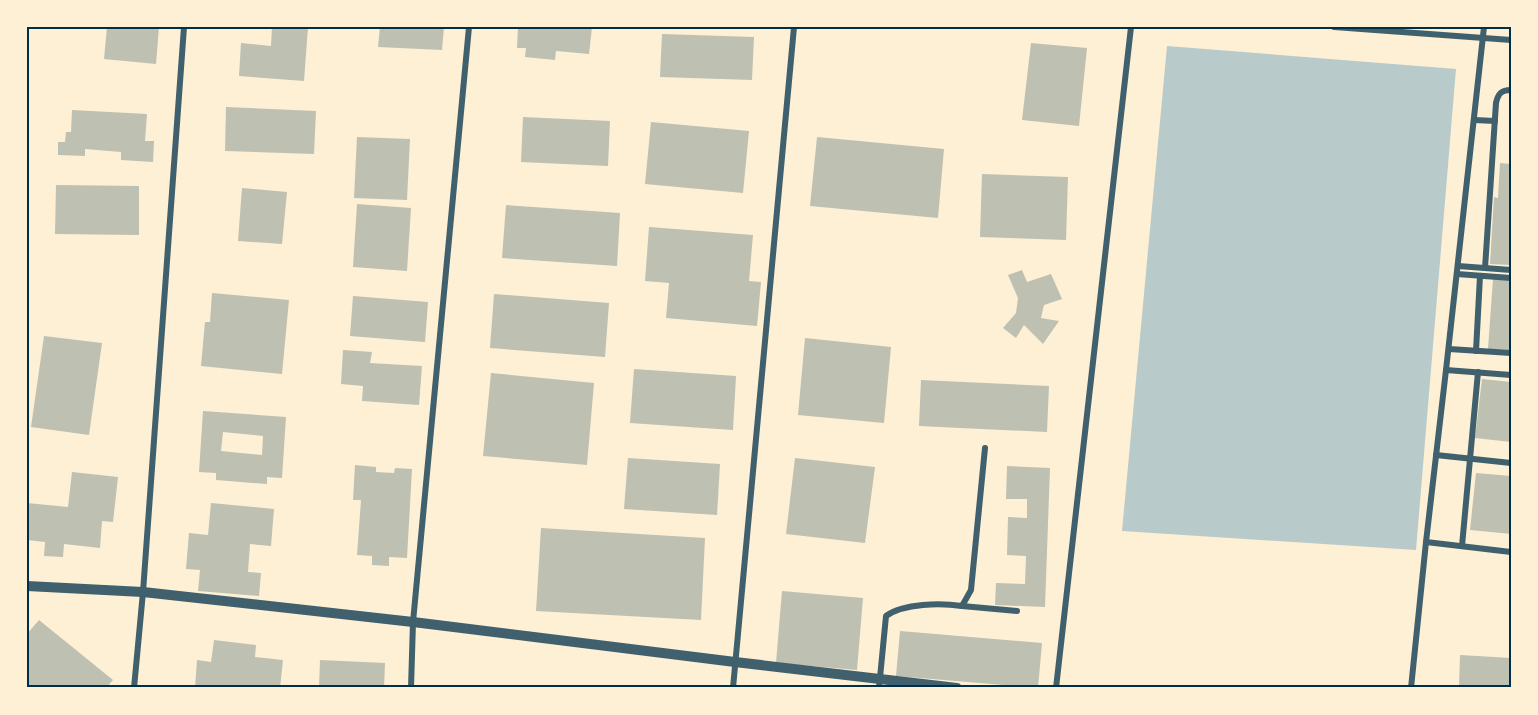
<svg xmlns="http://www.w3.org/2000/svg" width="1538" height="715" font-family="Manrope,sans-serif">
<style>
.green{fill:#b9caca}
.building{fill:#bec0b2;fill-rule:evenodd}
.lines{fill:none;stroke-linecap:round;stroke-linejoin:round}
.minor{stroke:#3f606c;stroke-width:6}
.tertiary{stroke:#3f606c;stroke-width:10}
.neatline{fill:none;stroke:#003049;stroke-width:2}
</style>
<rect width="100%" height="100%" fill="#fdf0d5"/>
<polygon class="green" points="1167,46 1456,69 1416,550 1122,531"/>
<g class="building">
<polygon points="107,27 159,27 156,64 104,59"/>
<polygon points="272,27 308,27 304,81 239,76 241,43 271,46"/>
<polygon points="380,27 444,27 442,50 378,47"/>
<polygon points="518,27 592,27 589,54 556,51 555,60 525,57 526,48 517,48"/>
<polygon points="662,34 754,37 752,80 660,77"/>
<polygon points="1031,43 1087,48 1079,126 1022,120"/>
<polygon points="226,107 316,111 314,154 225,151"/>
<polygon points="72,110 147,114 145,141 154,141 153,162 121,160 121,152 85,149 85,156 58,155 58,142 65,142 66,132 71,132"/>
<polygon points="523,117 610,121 608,166 521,162"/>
<polygon points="651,122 749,131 743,193 645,184"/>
<polygon points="357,137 410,139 407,200 354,198"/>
<polygon points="817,137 944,149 938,218 810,206"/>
<polygon points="1500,163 1511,164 1511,265 1490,264 1494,197 1498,198"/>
<polygon points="982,174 1068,177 1066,240 980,237"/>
<polygon points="56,185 139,186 139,235 55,234"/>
<polygon points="242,188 287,192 282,244 238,241"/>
<polygon points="357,204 411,208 407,271 353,267"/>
<polygon points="506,205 620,213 617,266 502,258"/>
<polygon points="649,227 753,235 749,281 761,282 757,326 666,318 669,283 645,281"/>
<polygon points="1022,270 1027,282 1051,274 1062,299 1044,305 1041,318 1059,321 1043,344 1024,325 1016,338 1003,328 1016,313 1018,298 1008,275"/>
<polygon points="1493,279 1511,280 1511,350 1488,349"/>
<polygon points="212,293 289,300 282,374 201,366 205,322 210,322"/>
<polygon points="494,294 609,303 605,357 490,348"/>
<polygon points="353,296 428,302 425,342 350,336"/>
<polygon points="44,336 102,343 89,435 31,427"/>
<polygon points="805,338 891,347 884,423 798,415"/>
<polygon points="343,350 372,352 370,363 422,366 419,405 362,401 363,386 341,384"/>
<polygon points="634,369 736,376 733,430 630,423"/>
<polygon points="491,373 594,383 587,465 483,456"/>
<polygon points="1482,379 1511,382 1511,442 1475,438"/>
<polygon points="921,380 1049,386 1047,432 919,426"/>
<path d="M203,411L286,417L282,478L267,477V484L216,480V473L199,472ZM223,432L263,436L262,455L221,451Z"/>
<polygon points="628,458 720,464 717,515 624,509"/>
<polygon points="795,458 875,467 865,543 786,534"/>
<polygon points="355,465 376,467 376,472 394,473 395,468 412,469 407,558 389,557 389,566 372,565 372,556 357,555 361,500 353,500"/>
<polygon points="1007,466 1050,468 1045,607 995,605 996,583 1025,584 1026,556 1007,555 1008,517 1027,518 1027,499 1006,499"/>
<polygon points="72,472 118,477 113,522 102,521 100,548 64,544 63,557 44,556 45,542 27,540 27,503 68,507"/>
<polygon points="1476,473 1511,476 1511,534 1470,530"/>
<polygon points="211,503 274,509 271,546 250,544 248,572 261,573 259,596 198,591 200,570 186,569 189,533 208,535"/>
<polygon points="541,528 705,538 701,620 536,611"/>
<polygon points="782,591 863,598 857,670 776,663"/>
<polygon points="39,620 113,680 106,688 27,688 27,634"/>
<polygon points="900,631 1042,643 1038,688 896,676"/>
<polygon points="214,640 256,645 255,657 283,660 280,688 195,688 197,660 211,662"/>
<polygon points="1460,655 1511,658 1511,688 1459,688"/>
<polygon points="320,660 385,663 384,688 319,688"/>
</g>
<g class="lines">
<g class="minor">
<polyline points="1334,27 1511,40"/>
<polyline points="1474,120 1495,121"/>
<polyline points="1458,266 1511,270"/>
<path d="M1485,268L1496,103C1498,94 1501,90 1511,90"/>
<polyline points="1457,274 1511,278"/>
<polyline points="1449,349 1511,353"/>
<polyline points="1476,351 1480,276"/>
<polyline points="1446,370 1511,375"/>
<polyline points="1436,455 1511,463"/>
<polyline points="1426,542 1511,552"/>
<polyline points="1462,546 1478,372"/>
<polyline points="962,606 1017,611"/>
<polyline points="134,688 143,592 184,27"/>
<polyline points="411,688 413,622 469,27"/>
<polyline points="733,688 794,27"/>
<path d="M879,688L886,616C904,603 941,603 962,606L971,590L985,448"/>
<polyline points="1056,688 1131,27"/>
<polyline points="1411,688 1426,542 1446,370 1484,27"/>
</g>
<polyline class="tertiary" points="27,586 143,592 413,622 735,662 957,688"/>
</g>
<rect width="1538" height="715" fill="none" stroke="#fdf0d5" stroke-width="57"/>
<rect x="28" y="28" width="1482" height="658" class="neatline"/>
</svg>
